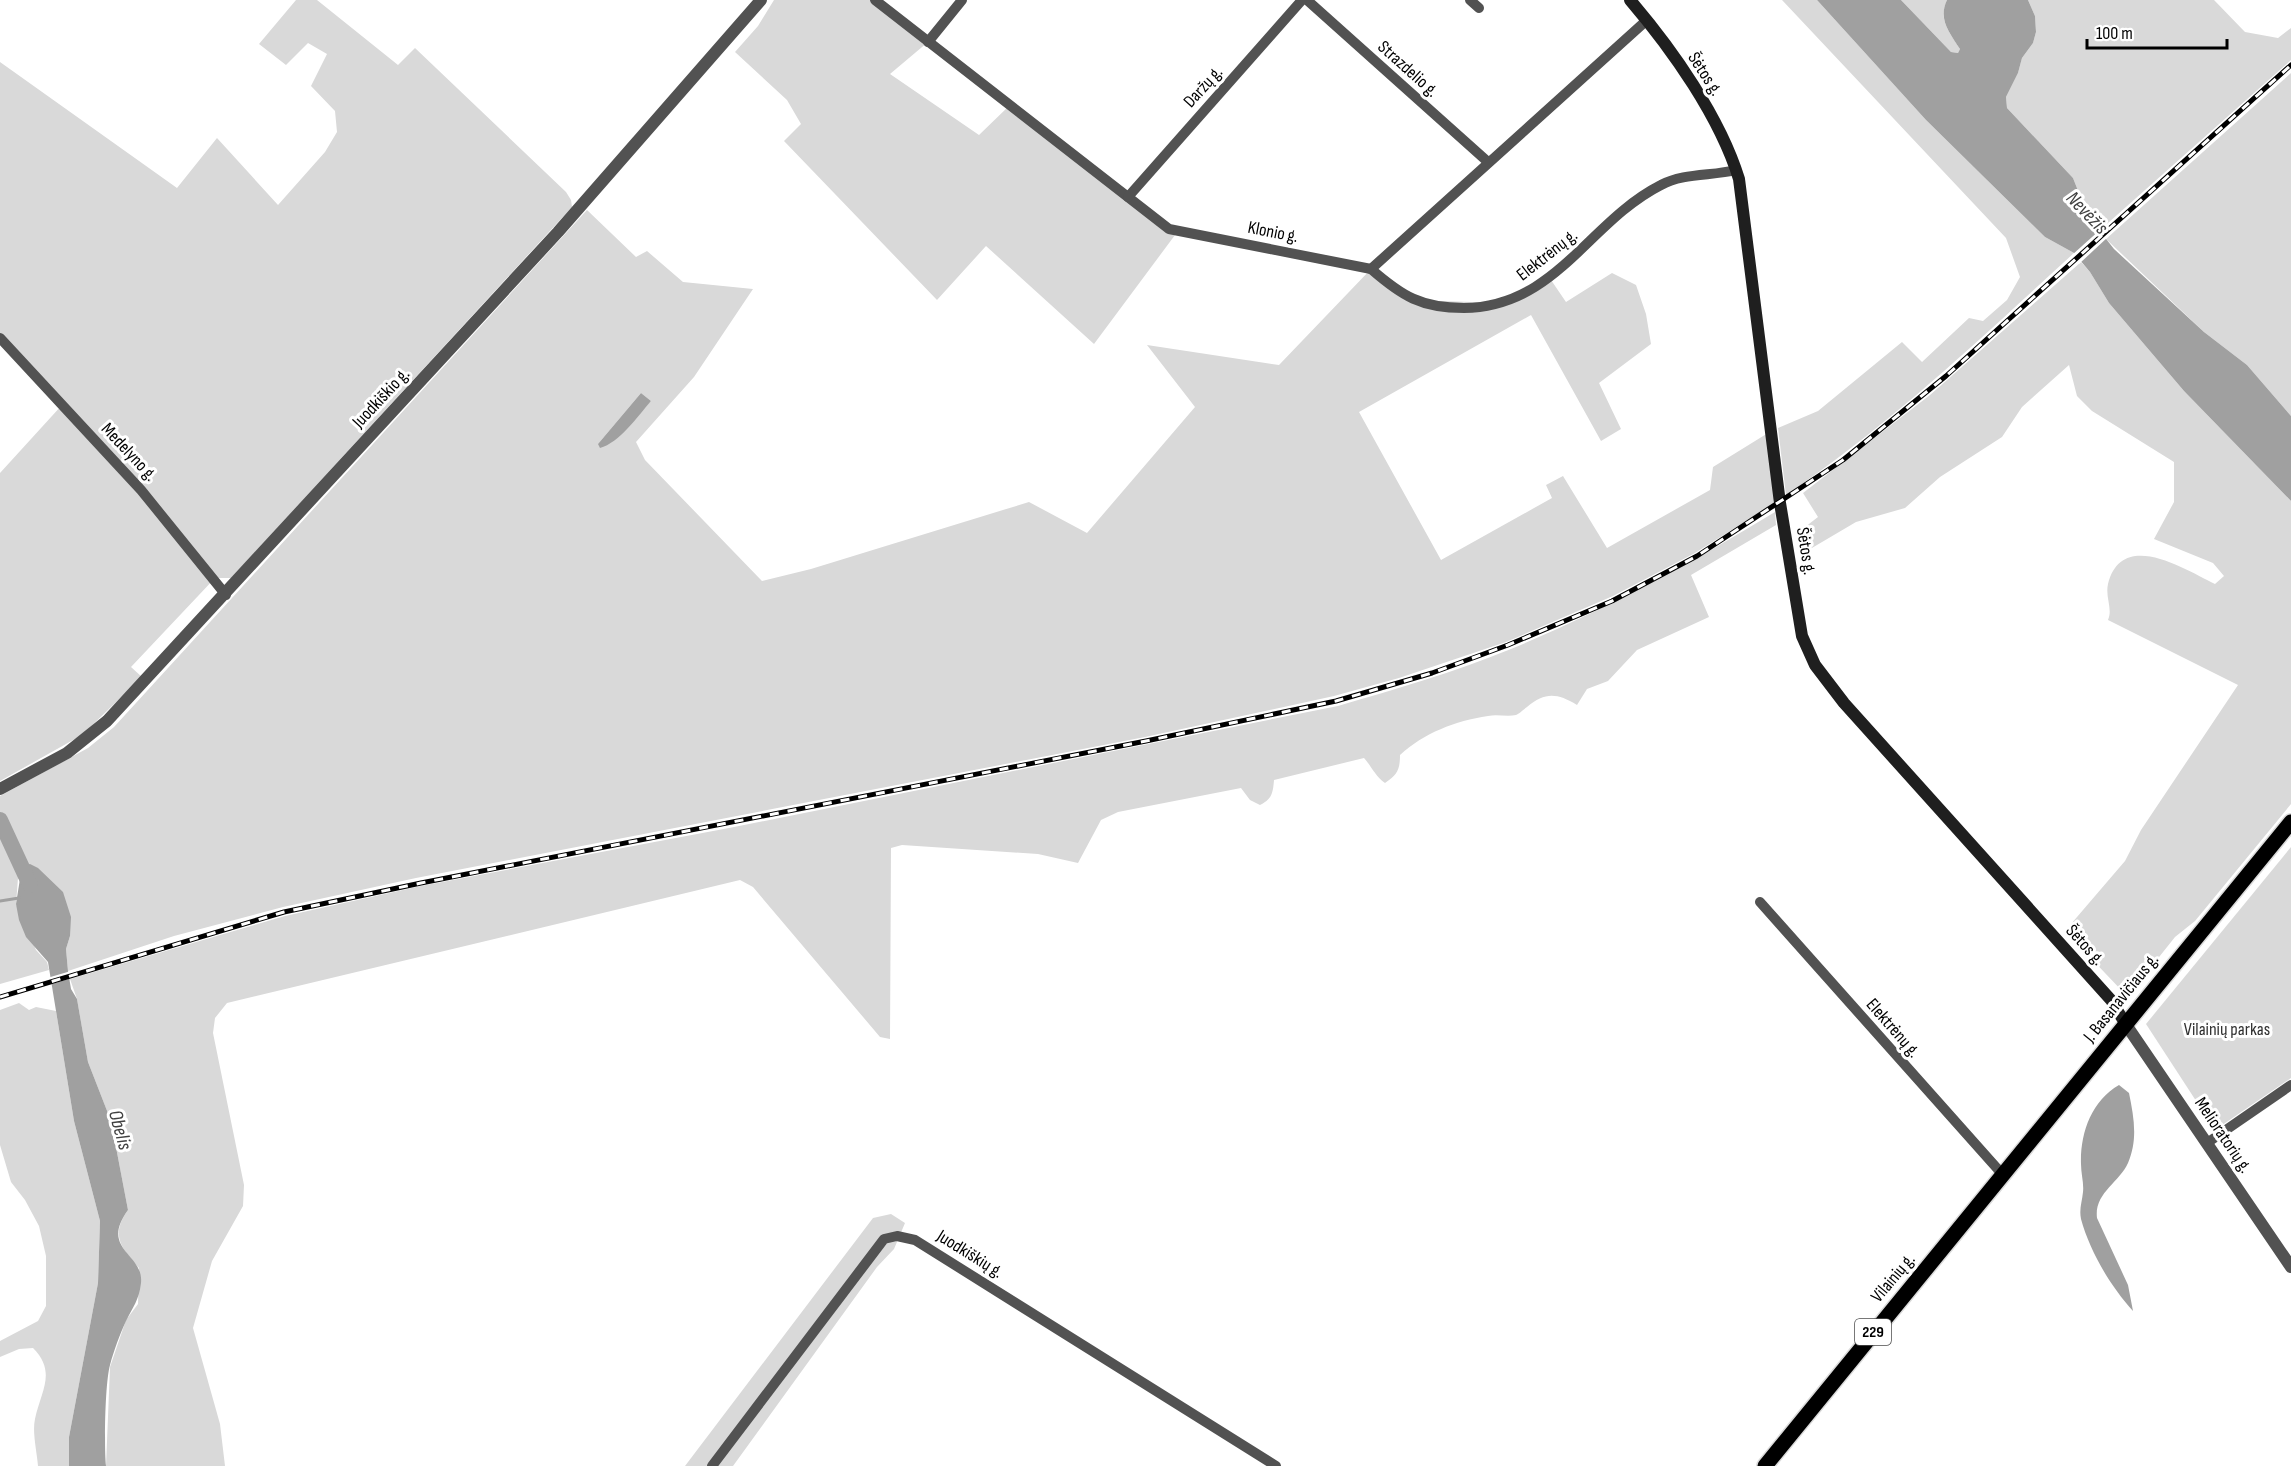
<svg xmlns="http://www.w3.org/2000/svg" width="2291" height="1466" font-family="'Sofia Sans Condensed',sans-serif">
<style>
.green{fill:#d9d9d9;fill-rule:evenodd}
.water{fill:#a0a0a0}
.pier{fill:#fff}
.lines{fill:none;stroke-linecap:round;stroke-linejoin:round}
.stream{stroke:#a0a0a0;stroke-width:3}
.river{stroke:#a0a0a0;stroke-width:16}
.primary-casing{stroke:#dbdbdb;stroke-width:18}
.minor{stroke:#525252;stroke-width:10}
.tertiary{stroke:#525252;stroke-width:12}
.secondary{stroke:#1f1f1f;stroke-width:12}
.primary{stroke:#000;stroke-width:15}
.rail-casing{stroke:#000;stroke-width:5}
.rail{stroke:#fff;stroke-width:3;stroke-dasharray:9;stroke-linecap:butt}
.labels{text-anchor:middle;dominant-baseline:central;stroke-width:6;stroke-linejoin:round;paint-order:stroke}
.shield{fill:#fff;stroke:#4c4c4c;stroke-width:1.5}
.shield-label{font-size:16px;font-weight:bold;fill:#000}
.street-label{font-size:18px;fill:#000;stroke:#fff}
.park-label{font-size:18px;fill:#303030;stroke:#fff}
.water-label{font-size:20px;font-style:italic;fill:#414141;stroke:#fff}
</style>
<rect width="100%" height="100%" fill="#fff"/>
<g class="green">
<polygon points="296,0 317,0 398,65 415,48 566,192 571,200 572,207 231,578 215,578 131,667 142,677 82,735 0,781 0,473 62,405 0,338 0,62 177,188 217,138 278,205 325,152 337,132 335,111 311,86 327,54 308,43 286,65 259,44"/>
<polygon points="774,0 871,0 928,42 890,74 979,135 1010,105 1178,231 1094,344 986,246 937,300 784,141 801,124 787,100 735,52 758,26"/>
<path d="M1782,0H1817L1926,120L2045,237L2074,253C1981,338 1891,424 1786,495L1778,428L1818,411L1902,342L1922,362L1969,318L1983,321L2007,300L2020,277L2006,238Z"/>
<path d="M1901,0H1947C1938,19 1949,32 1960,49L1958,53L1951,52Z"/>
<polygon points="2028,0 2214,0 2245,32 2278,38 2291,28 2291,60 2099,231 2088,216 2073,178 2007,108 2006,97 2018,73 2022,58 2033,43 2036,32 2035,16"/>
<polygon points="2291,73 2291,416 2247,365 2204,332 2106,239"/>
<path d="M587,210L636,257L647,251L683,282L753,289L694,377L636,442L645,460L762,581L811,569L1029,502L1087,533L1195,407L1147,345L1279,365L1371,269L1411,300L1502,303L1551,280L1566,302L1612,273L1636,285L1646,314L1651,344L1599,383L1621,429L1601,441L1531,315L1359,412L1441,560L1552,498L1546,485L1563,476L1607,548L1710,490L1713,467L1768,433L1775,494L1773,504L1695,553L1613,596L1506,642L1399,678L1334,696L1145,737L416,878L283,907L174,936L68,971L66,949L70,936L18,878L16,904L36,950L47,962L49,970L0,984V796L88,748L114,727ZM641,393L651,401L624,429L598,444Z"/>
<path d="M2081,262L2090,272L2109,303L2184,391L2291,501V804L2195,921L2175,937L2132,991L2125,994L2065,931L2125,861L2141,830L2238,685L2108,620C2113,609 2105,597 2108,584C2122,528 2186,570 2215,584L2224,576L2213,563L2154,539L2174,502V462L2092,411L2077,396L2069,365L2022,407L2002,437L1940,477L1905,508L1856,522L1800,555L1796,534L1818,517L1803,493L1930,395Z"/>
<path d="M1775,512L1776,525L1691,575L1709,617L1637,650L1608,681L1587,689L1577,705C1557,693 1545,692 1527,707C1524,709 1519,714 1516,715C1507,717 1497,714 1488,716C1455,721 1424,733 1400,755C1400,770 1397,775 1385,783C1375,776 1372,767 1364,758L1274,780C1273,793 1272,799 1260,805L1250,800L1241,788L1118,812L1101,820L1078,863L1038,854L902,845L891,848L890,1039L880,1037L753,887L740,880L227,1003L215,1018L213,1033L244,1185L243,1206L212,1261L193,1328L220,1424L225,1466H106L110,1367L126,1320L138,1304L139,1268C121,1248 110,1235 128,1210L111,1121L88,1062L77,999L70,979L285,916L421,886L729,828L1338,706C1396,689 1455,672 1511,649C1603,611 1690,564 1775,512Z"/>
<polygon points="2291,847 2291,1078 2215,1130 2146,1024"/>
<path d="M19,1003L29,1010L36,1007L56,1011L74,1121L100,1221L98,1283L69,1437V1466H38C37,1452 32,1432 35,1419C41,1391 57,1372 33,1348L19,1349L0,1357V1341L38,1321L46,1306V1256L39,1226L25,1200L11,1182L0,1145V1010Z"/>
<polygon points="891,1214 905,1223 894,1249 877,1267 733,1466 685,1466 873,1218"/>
</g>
<g class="water">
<path d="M1817,0H1901L1951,52L1958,53L1960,49C1949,32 1938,19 1947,0H2028L2035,16L2036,32L2033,43L2022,58L2018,73L2006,97L2007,108L2073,178L2088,216L2114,249L2204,332L2247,365L2291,416V501L2184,391L2109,303L2090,272L2074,253L2045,237L1926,120Z"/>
<path d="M641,393L651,401C638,416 619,443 600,448L598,444Z"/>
<path d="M30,864L38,868L63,892L71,917L70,936L66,949L68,971L71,989L77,999L88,1062L111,1121L128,1210C99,1250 144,1253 141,1283C139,1300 133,1307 126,1321C120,1334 114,1350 110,1365C105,1383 104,1446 106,1466H69V1437L98,1283L100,1221L74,1121L48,962L26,937L19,920L16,904L22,866Z"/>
<path d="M2119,1085L2129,1093C2134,1118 2138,1139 2128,1163C2119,1183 2094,1193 2097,1218L2128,1285L2133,1311C2111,1287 2090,1252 2081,1219C2079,1209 2082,1202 2083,1192C2084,1183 2081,1174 2081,1164C2080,1134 2091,1101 2119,1085Z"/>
</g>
<g class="pier">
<polygon points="2101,229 2108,237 2079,264 2072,255"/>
<polygon points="71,971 72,978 49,985 47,978"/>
</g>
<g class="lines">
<polyline class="stream" points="0,901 19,898"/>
<polyline class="river" points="0,820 30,885"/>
<defs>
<polyline id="primary" points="1765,1466 2291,822"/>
</defs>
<use href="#primary" class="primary-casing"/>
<g class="minor">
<polyline points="875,0 1169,229 1371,269 1647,20"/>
<polyline points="1307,0 1488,162"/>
<polyline points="1470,0 1479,8"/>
<polyline points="928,42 962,0"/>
<polyline points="1128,197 1302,0"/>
<path d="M1371,269C1402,296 1421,308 1464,308C1556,307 1588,222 1661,185C1683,173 1712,176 1736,170"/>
<polyline points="0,338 141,490 226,595"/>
<polyline points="1760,902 2003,1175"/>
<polyline points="2207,1143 2291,1085"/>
<polyline points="712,1466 884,1239 897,1236 915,1240 1276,1466"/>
</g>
<g class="tertiary">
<polyline points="0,789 67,753 107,721 558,232 761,0"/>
<polyline points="2125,1023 2291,1267"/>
</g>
<path class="secondary" d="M1630,0C1672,49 1720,117 1739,179L1780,503L1802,636L1815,665L1844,703L2111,1000L2125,1023"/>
<use href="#primary" class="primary"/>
<defs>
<polyline id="rail" points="0,997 284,912 421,883 1146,741 1336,701 1432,673 1508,645 1612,601 1697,556 1843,460 1946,376 2291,65"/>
</defs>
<use href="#rail" class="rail-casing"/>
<use href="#rail" class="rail"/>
</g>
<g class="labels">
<rect class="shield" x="1855" y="1319" width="36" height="26" rx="4.5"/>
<g class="shield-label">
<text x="1873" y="1332">229</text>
</g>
<g class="street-label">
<text transform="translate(1408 69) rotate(42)">Strazdelio g.</text>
<text transform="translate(1705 74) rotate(57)">Šėtos g.</text>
<text transform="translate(1203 87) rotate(-48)">Daržų g.</text>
<text transform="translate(1273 232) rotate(11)">Klonio g.</text>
<text transform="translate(1547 255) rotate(-38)">Elektrėnų g.</text>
<text transform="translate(381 398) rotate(-47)">Juodkiškio g.</text>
<text transform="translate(129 452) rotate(47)">Medelyno g.</text>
<text transform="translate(1806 551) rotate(81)">Šėtos g.</text>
<text transform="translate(2085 945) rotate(48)">Šėtos g.</text>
<text transform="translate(2121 998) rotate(-51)">J. Basanavičiaus g.</text>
<text transform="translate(1893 1028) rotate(49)">Elektrėnų g.</text>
<text transform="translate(2223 1135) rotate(56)">Melioratorių g.</text>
<text transform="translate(970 1254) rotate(32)">Juodkiškių g.</text>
<text transform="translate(1893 1278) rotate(-50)">Vilainių g.</text>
</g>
<g class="park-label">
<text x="2227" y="1029">Vilainių parkas</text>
</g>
<g class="water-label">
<text transform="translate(2087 213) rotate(46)">Nevėžis</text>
<text transform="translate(120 1130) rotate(74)">Obelis</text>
</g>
</g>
<path d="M2087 39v9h140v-9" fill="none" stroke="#000000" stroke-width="3"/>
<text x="2096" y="39" font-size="18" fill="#000000" stroke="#ffffff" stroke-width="4.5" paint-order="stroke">100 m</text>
</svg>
